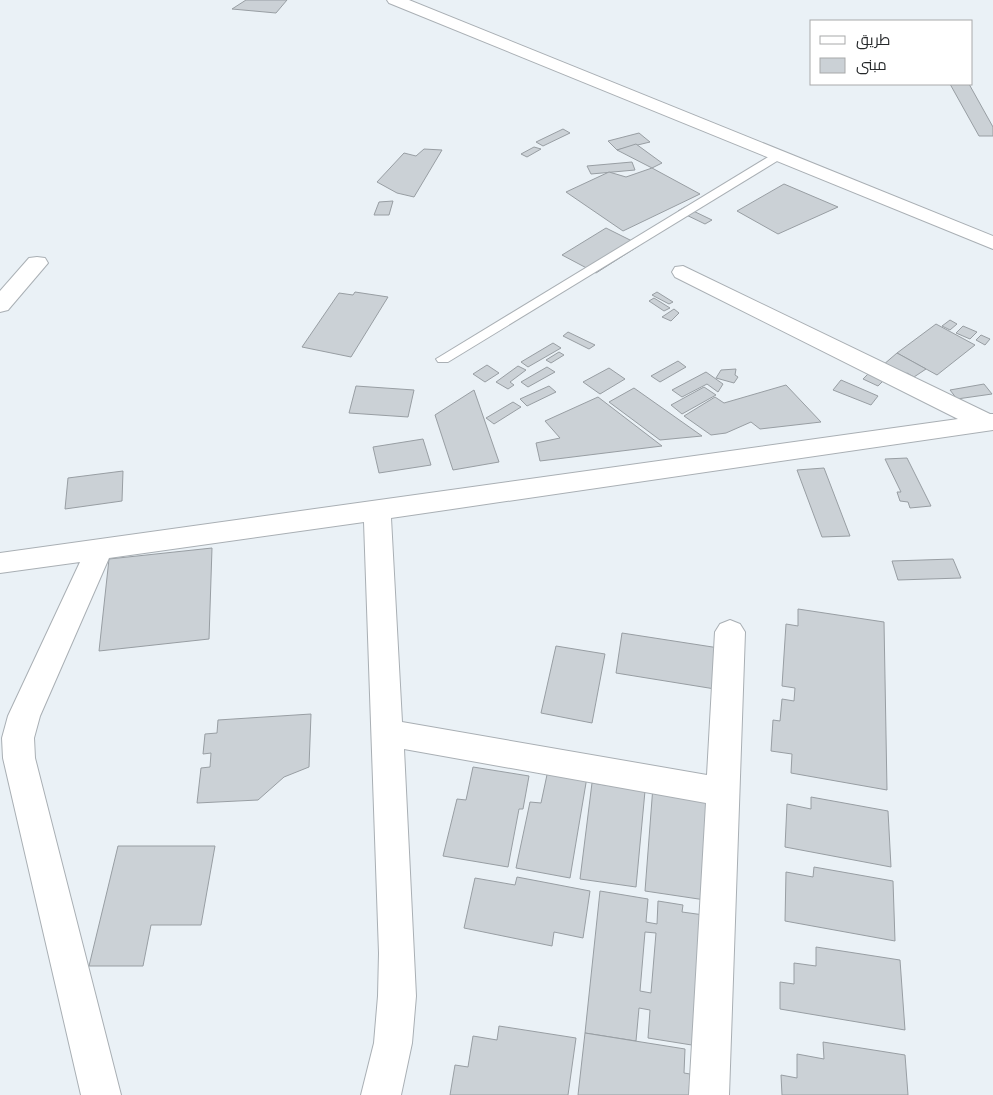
<svg xmlns="http://www.w3.org/2000/svg" width="993" height="1095" font-family="Figtree,Cairo,sans-serif">
<style>
.building{fill:#cbd1d6;stroke:#989ea3;fill-rule:evenodd}
.lines{fill:none;stroke-linecap:round;stroke-linejoin:round}
.service-casing{stroke:#a9afb4;stroke-width:2}
.minor-casing{stroke:#a9afb4;stroke-width:2}
.secondary-casing{stroke:#a9afb4;stroke-width:2}
.service{fill:#fff;fill-rule:evenodd}
.minor{fill:#fff;fill-rule:evenodd}
.secondary{fill:#fff;fill-rule:evenodd}
</style>
<rect width="100%" height="100%" fill="#eaf1f6"/>
<g class="building">
<polygon points="246,0 287,0 276,13 232,9"/>
<polygon points="950,84 969,84 993,127 993,136 979,136"/>
<polygon points="563,129 570,133 543,146 536,142"/>
<polygon points="639,133 650,142 617,150 608,141"/>
<polygon points="636,144 662,163 652,168 617,150"/>
<polygon points="534,147 541,149 527,157 521,154"/>
<polygon points="424,149 442,150 414,197 397,193 377,182 404,153 416,156"/>
<polygon points="632,162 635,170 591,174 587,166"/>
<polygon points="652,168 700,194 623,231 566,192 609,172 626,177"/>
<polygon points="784,184 838,207 778,234 737,211"/>
<polygon points="393,201 389,215 374,215 379,202"/>
<polygon points="685,207 712,220 705,224 678,211"/>
<polygon points="606,228 640,245 596,273 562,255"/>
<polygon points="355,292 388,297 351,357 302,347 339,293 353,295"/>
<polygon points="657,292 673,302 669,304 652,295"/>
<polygon points="654,298 670,308 664,311 649,301"/>
<polygon points="674,309 679,313 671,321 662,317"/>
<polygon points="950,320 957,324 950,330 942,326"/>
<polygon points="936,324 975,345 937,375 897,353"/>
<polygon points="963,326 977,332 970,339 956,333"/>
<polygon points="568,332 595,345 589,349 563,336"/>
<polygon points="981,335 990,339 985,345 976,340"/>
<polygon points="553,343 561,348 528,367 521,362"/>
<polygon points="559,352 564,355 551,363 546,360"/>
<polygon points="897,353 926,369 914,377 907,373 903,376 883,365"/>
<polygon points="678,361 686,367 660,382 651,376"/>
<polygon points="487,365 499,373 485,382 473,374"/>
<polygon points="518,366 526,370 510,382 514,385 508,389 496,382"/>
<polygon points="547,367 555,372 528,387 521,382"/>
<polygon points="609,368 625,379 600,394 583,382"/>
<polygon points="736,369 735,375 738,377 734,383 716,378 721,370"/>
<polygon points="706,372 723,384 718,392 707,384 682,397 672,390"/>
<polygon points="869,373 883,381 878,386 863,379"/>
<polygon points="841,380 878,396 871,405 833,390"/>
<polygon points="984,384 992,394 957,399 950,390"/>
<polygon points="786,385 821,422 760,429 751,422 726,433 711,435 684,416 715,397 724,403"/>
<polygon points="356,386 414,390 408,417 349,413"/>
<polygon points="549,386 556,392 527,406 520,399"/>
<polygon points="704,387 716,395 682,414 671,405"/>
<polygon points="634,388 702,436 660,440 609,402"/>
<polygon points="474,390 499,462 453,470 435,415"/>
<polygon points="598,397 662,446 540,461 536,443 560,438 545,421"/>
<polygon points="513,402 521,407 494,424 486,418"/>
<polygon points="423,439 431,465 379,473 373,447"/>
<polygon points="907,458 931,506 910,508 908,502 900,501 897,492 901,492 885,459"/>
<polygon points="824,468 850,536 822,537 797,470"/>
<polygon points="123,471 122,501 65,509 68,478"/>
<polygon points="212,548 209,639 99,651 109,559"/>
<polygon points="953,559 961,578 898,580 892,561"/>
<polygon points="798,609 884,622 887,790 791,773 792,754 771,751 773,720 780,721 782,699 794,701 795,688 782,686 786,624 798,626"/>
<polygon points="622,633 719,648 715,689 616,673"/>
<polygon points="556,646 605,654 592,723 541,713"/>
<polygon points="311,714 309,767 284,777 258,800 197,803 201,768 210,767 211,753 203,754 205,734 217,733 218,720"/>
<polygon points="473,767 529,776 523,809 519,809 508,867 443,856 457,799 466,800"/>
<polygon points="548,770 587,777 570,878 516,868 530,802 541,803"/>
<polygon points="592,783 645,791 636,887 580,879"/>
<polygon points="653,786 716,796 712,901 645,891"/>
<polygon points="811,797 888,811 891,867 785,847 787,804 811,809"/>
<polygon points="118,846 215,846 201,925 151,925 143,966 89,966"/>
<polygon points="814,867 893,881 895,941 785,921 786,872 813,877"/>
<polygon points="517,877 590,891 583,938 554,932 552,946 464,928 475,878 515,885"/>
<path d="M600,891L648,899L646,922L657,924L658,901L683,905L682,912L704,915L698,1046L648,1038L650,1010L639,1008L636,1041L585,1033ZM645,932L656,933L651,993L640,991Z"/>
<polygon points="816,947 900,960 905,1030 780,1009 780,982 794,984 794,963 816,966"/>
<polygon points="499,1026 576,1038 568,1095 450,1095 455,1065 468,1067 473,1036 497,1040"/>
<polygon points="585,1033 685,1049 684,1073 690,1074 689,1095 578,1095"/>
<polygon points="823,1042 905,1055 908,1095 782,1095 781,1075 797,1078 797,1054 824,1059"/>
</g>
<g class="lines">
<defs>
<polygon id="service" points="778,151 782,152 784,155 782,158 448,362 438,362 436,359"/>
<g id="minor">
<polygon points="37,257 45,258 48,263 8,310 0,312 0,291 29,258"/>
<polygon points="683,266 990,414 993,414 993,430 391,518 402,722 707,775 715,632 720,624 730,620 740,624 745,632 729,1095 689,1095 706,803 404,749 416,996 412,1043 401,1095 361,1095 374,1043 378,996 379,953 364,522 109,558 40,716 34,738 35,758 121,1095 81,1095 3,758 2,738 8,716 80,562 0,573 0,553 958,419 675,277 672,272 675,267"/>
</g>
<polygon id="secondary" points="387,0 409,0 993,236 993,249 389,3"/>
</defs>
<use href="#service" class="service-casing"/>
<use href="#minor" class="minor-casing"/>
<use href="#secondary" class="secondary-casing"/>
<use href="#service" class="service"/>
<use href="#minor" class="minor"/>
<use href="#secondary" class="secondary"/>
</g>
<rect x="810" y="20" width="162" height="65" fill="#ffffff" stroke="#a8a9aa"/>
<rect x="820" y="36" width="25" height="8" fill="#ffffff" stroke="#a8a9aa"/>
<text x="856" y="45" font-size="15" fill="#25282a">طريق</text>
<rect x="820" y="58" width="25" height="15" fill="#cbd1d6" stroke="#a8a9aa"/>
<text x="856" y="70" font-size="15" fill="#25282a">مبنى</text>
</svg>
